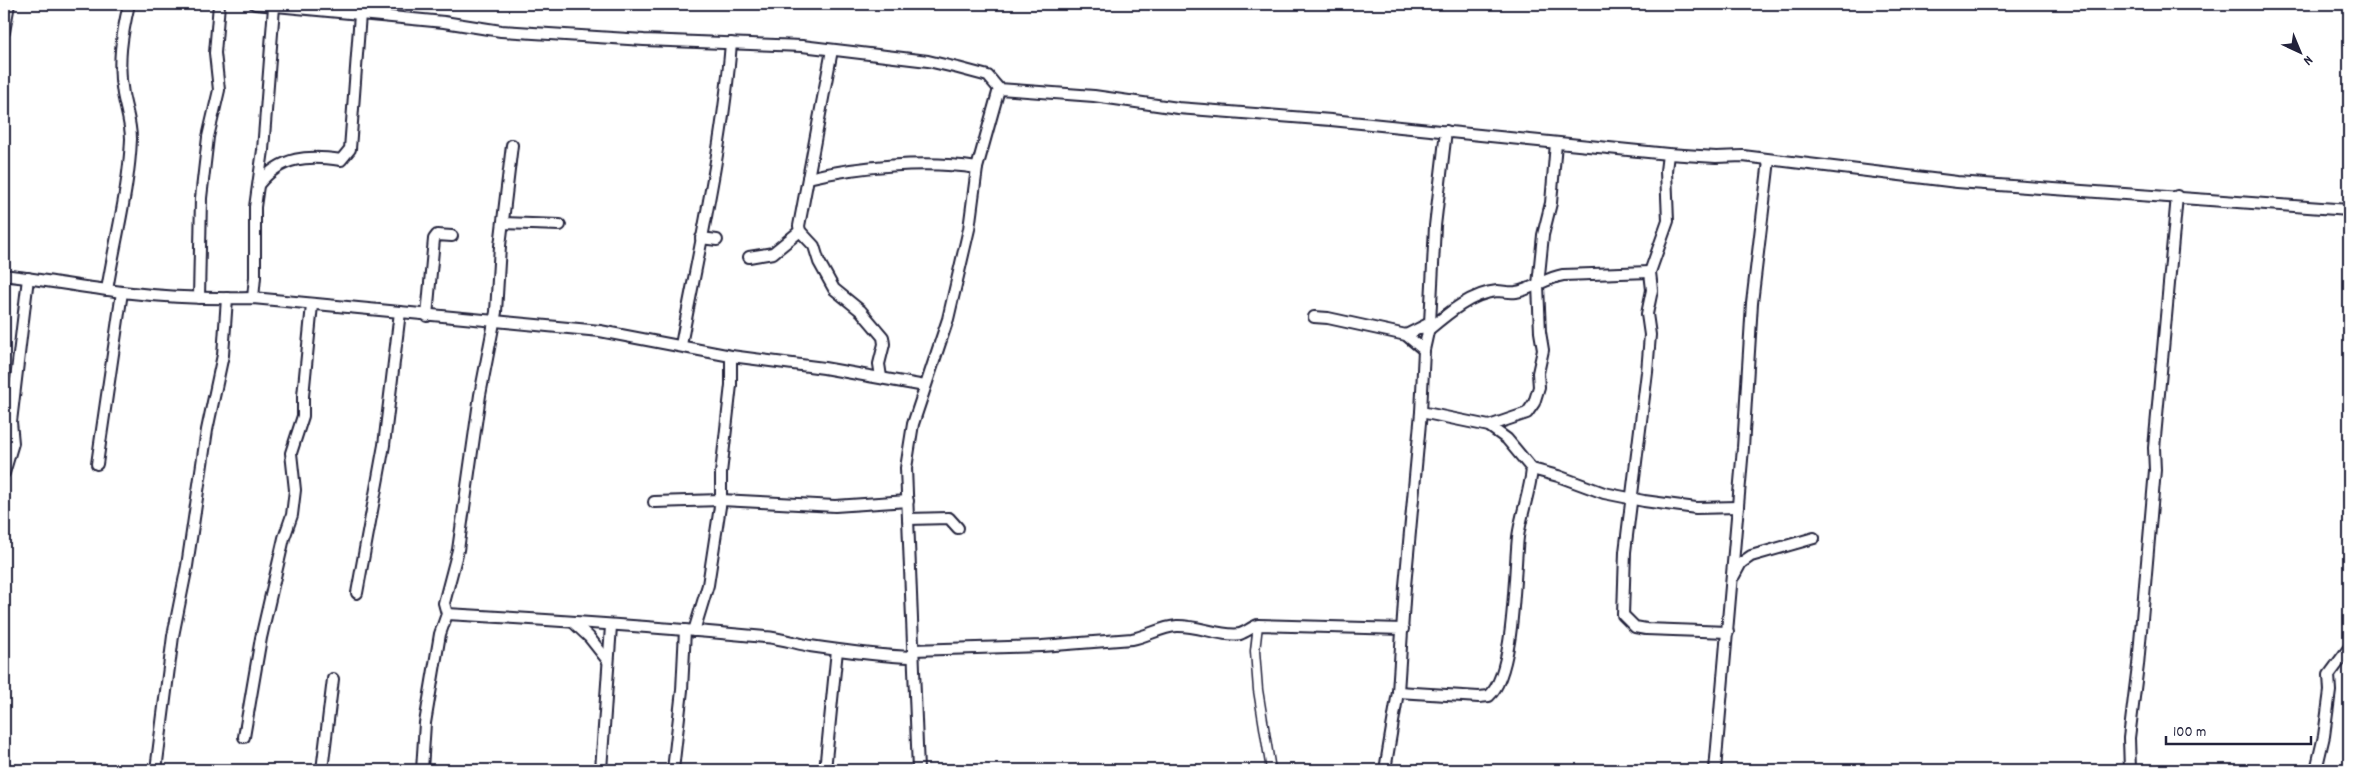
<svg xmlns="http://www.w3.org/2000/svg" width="2353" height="774" font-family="Dekko,sans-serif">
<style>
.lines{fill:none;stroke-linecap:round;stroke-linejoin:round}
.pedestrian-casing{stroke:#22223b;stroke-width:11}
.minor-casing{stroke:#22223b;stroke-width:14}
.pedestrian{stroke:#fff;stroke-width:8}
.minor{stroke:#fff;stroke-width:10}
</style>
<rect width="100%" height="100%" fill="#fff"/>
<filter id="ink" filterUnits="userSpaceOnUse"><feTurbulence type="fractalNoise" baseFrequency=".02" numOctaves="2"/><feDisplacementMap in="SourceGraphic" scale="10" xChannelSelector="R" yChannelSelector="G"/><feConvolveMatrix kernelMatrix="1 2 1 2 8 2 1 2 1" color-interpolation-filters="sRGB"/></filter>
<g filter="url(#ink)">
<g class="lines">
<defs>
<polyline id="pedestrian" points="1258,625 1255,651 1258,690 1271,770"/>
<g id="minor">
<polyline points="255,4 444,22 501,31 644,40 802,46 928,61 958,68 988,76 999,89 1094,96 1178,108 1331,120 1668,154 1716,157 1743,156 1957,182 2349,210"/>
<polyline points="4,32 9,4"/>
<polyline points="832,50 799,226 800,231 814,246 819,262 834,289 861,311 883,337 884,344 879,364 881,377"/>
<polyline points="1668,154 1666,171 1668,221 1650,272 1652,290 1647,314 1650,335 1647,372 1625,552 1623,615 1635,627 1646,629 1728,632"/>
<path d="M808,178C859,166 925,160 977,168"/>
<path d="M259,184C281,156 308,155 341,160L350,149L360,14"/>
<polyline points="503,223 560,225"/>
<polyline points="701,238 717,240"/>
<polyline points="749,257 773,253 800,231"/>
<path d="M4,275C43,280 82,287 122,292C165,297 209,299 253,298L600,331L731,356L824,368L925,386"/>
<path d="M107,290C115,240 129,189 131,139C131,123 126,110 123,94C117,63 122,34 129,4"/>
<polyline points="199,298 201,198 208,137 219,90 215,53 219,4"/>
<polyline points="253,298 255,277 255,207 263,150 274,7"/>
<polyline points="427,316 434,239 437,235 452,236"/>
<polyline points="1314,317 1328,318 1406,335 1424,350"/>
<path d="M1427,331C1446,315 1471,293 1497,291C1503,291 1509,293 1516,292C1533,289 1546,278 1563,275L1650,272"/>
<polyline points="1406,335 1430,323"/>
<path d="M681,345C700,245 723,145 731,43"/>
<polyline points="1421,412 1489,426 1507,439 1532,469 1558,476 1604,493 1644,501 1696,508 1738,507"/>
<polyline points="1489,426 1527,413 1534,403 1539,387 1538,373 1543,350 1540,332 1538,285 1543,235 1551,203 1556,143"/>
<polyline points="97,464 122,292"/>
<polyline points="4,473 13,443 11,422 28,278"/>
<polyline points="654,502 721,500 835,506 908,501"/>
<polyline points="908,519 949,518 958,528"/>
<polyline points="1734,576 1741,563 1751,556 1814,538"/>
<polyline points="357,593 384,445 400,312"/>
<path d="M447,614C553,620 659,627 765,637C780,638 795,643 810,646C844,651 878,656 912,657"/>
<polyline points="574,623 589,637 608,661"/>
<polyline points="694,631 708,585 721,500 721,473 731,385 731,356"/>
<path d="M913,650L1042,646L1132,639C1148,636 1161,627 1177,626C1197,625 1222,637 1240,634C1246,632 1252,627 1258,625L1403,629"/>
<path d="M1398,692L1479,697L1489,696C1515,673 1514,572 1518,537C1521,514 1530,492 1532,469"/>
<polyline points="244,737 261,638 284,538 292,515 295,490 291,453 303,416 303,396 312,305"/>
<polyline points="156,770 173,636 187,566 207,430 223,355 227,298"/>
<polyline points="322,770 333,679"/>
<polyline points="422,770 425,723 440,634 447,614 444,603 458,550 480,395 496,312 500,246 512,145"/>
<polyline points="601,770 611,626"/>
<polyline points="673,770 682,690 685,630"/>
<polyline points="825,770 837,650"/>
<polyline points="918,770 906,468 913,424 948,319 969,229 977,168 999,89"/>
<polyline points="1385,770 1398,692 1405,586 1421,412 1424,350 1430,323 1435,226 1446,131"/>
<polyline points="1715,770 1743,448 1752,303 1769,160"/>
<polyline points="2130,770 2129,738 2138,665 2155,470 2154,448 2177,196"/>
<polyline points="2316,770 2324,736 2330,691 2329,675 2349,648"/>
</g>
</defs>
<use href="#pedestrian" class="pedestrian-casing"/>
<use href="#minor" class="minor-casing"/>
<use href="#pedestrian" class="pedestrian"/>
<use href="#minor" class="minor"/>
</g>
</g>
<rect width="2353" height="774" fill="none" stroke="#fff" stroke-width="20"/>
<rect x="10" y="10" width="2333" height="754" fill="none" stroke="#22223b" stroke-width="2" filter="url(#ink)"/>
<g transform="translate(2300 52) rotate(136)" stroke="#ffffff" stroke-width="4" paint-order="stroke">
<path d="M0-4L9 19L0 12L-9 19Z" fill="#22223b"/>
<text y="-8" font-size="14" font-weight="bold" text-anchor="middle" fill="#22223b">N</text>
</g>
<path d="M2166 736v8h145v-8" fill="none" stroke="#22223b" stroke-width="2.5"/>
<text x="2173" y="736" font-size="15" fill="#22223b" stroke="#ffffff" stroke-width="4" paint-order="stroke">100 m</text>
</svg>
